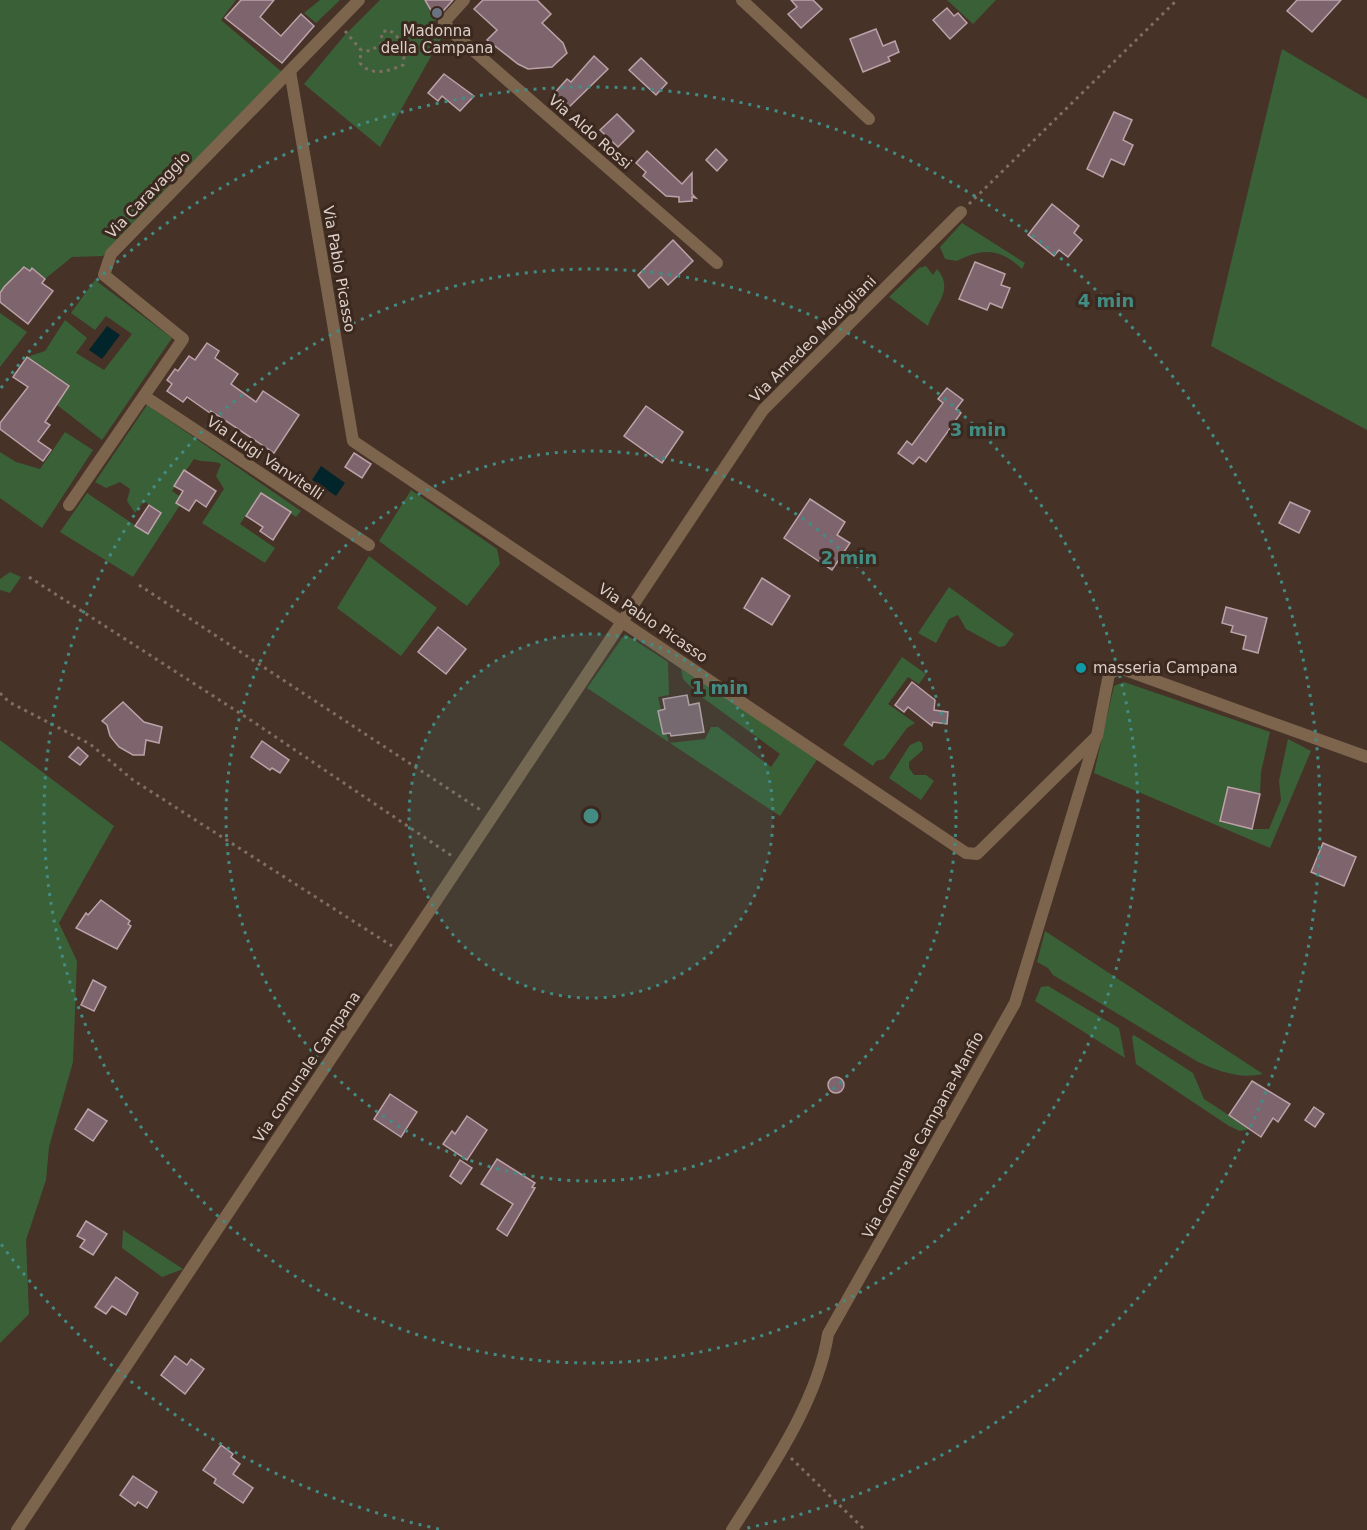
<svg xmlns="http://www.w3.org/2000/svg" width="1367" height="1530" font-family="'DejaVu Sans',sans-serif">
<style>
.green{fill:#3a6037}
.water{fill:#01252b}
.building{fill:#7e656d;stroke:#bca1a9;stroke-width:1.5}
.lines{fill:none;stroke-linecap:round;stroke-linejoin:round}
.path{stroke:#7f6e64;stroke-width:3;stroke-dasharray:3 4.5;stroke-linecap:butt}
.minor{stroke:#7c644d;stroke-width:12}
.ring{fill:none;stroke:#428c84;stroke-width:3;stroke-dasharray:3 6}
.worship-dot{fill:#6b7280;stroke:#3b281e;stroke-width:2}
.culture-dot{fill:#0f9aa8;stroke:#3b281e;stroke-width:2}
.labels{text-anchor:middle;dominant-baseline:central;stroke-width:6;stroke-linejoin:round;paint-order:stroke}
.poi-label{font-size:15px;fill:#dccfc8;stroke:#3b281e}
.street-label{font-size:15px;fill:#dccfc8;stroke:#3b281e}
.centre{fill:#428c84;stroke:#3b281e;stroke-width:3}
.ring-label{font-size:18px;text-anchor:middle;font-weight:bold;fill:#428c84;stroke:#3b281e;stroke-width:6;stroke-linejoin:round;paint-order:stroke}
</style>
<rect width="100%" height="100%" fill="#463227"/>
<g class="green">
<polygon points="0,0 236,0 221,20 282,72 103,256 72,257 40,283 20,269 0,296"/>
<polygon points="320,0 340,0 316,23 304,13"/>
<polygon points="380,0 425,0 436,19 434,23 443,35 380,147 304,84 344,36"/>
<polygon points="947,0 996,0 973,24"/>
<polygon points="1282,49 1367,99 1367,430 1211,346"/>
<path d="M962,223L1025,263L1022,269C1000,248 982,248 957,261L945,259L940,247Z"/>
<path d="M926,266L933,275L937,269C955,290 935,304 928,326L889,297L919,268Z"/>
<polygon points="95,280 172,338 102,440 57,405 69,386 27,357 45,351 65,320 87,338 76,353 104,370 132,334 106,316 95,330 71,313"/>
<polygon points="0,313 27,332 0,367"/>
<path d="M147,405L301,511L296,517L260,494L240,524L275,548L265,563L202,523L224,489L216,476L221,464C212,460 204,463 194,459L172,491L184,499L133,577L60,532L87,493L148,534L161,513L144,501L135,513L127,501L130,489L120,482L106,488L95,482Z"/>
<polygon points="65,432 93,450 42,528 0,498 0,452 16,462 40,469"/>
<polygon points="411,490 497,549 500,564 467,606 379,541"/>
<polygon points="369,556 437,608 401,656 337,608"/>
<polygon points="10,572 21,577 10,593 0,590 0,579"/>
<polygon points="949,587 1014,634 1005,646 999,647 966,629 958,615 949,619 936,643 918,633"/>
<polygon points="625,634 668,662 669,695 658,697 669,743 705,739 711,727 718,727 771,767 780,754 699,695 683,679 681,669 818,758 780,816 587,688"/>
<polygon points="902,657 926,674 919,684 908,677 888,704 915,723 907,728 884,759 876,761 873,766 843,745"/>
<polygon points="1124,682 1270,732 1261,772 1260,794 1221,822 1252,829 1269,829 1281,800 1279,781 1288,739 1311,751 1270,848 1094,773 1114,686"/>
<polygon points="0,740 114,826 59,923 77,961 73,1062 49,1147 46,1180 26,1240 29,1314 0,1343"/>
<polygon points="919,741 922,743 923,750 909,762 909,768 914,775 926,775 934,781 921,800 889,778 910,745"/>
<path d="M1045,931L1263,1074C1239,1079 1221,1072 1198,1062L1053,975L1048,968L1037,962Z"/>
<polygon points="1048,986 1119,1028 1125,1058 1035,1001 1041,987"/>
<polygon points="1134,1035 1193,1073 1204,1099 1250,1129 1240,1131 1229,1126 1136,1064 1132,1037"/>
<polygon points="123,1230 183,1269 162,1277 122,1248"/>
</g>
<g class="water">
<polygon points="107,326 120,335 102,359 89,350"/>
<polygon points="321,466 345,483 336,496 312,480"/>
</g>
<g class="building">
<polygon points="241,0 274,0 260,17 281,36 301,14 314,26 282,63 225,18"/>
<polygon points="425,0 453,0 436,19"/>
<polygon points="483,0 537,0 551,14 542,23 563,43 567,53 552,67 528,69 518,64 487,40 497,30 474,9"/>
<polygon points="791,0 813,0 822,9 801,28 788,14 797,7"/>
<polygon points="1297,0 1341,0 1312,32 1287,11"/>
<polygon points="947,8 954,16 958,13 967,23 950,39 933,20"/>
<polygon points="876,29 883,46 895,41 899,52 888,57 890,61 863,72 850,39"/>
<polygon points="594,56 608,69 566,110 551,97 567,79 571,82"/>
<polygon points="641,58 667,83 656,95 629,70"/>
<polygon points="444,74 474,96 460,111 442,96 438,101 428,93"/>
<polygon points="1114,112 1132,120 1123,140 1133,145 1124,165 1111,159 1103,177 1087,169"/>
<polygon points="617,114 634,131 618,147 600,130"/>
<polygon points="716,149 727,160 717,171 706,160"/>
<polygon points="647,151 682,184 692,173 692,194 696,198 692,197 692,201 679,202 679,197 666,196 643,176 646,172 636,163"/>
<polygon points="1052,204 1079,226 1074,233 1082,240 1068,257 1059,250 1054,256 1028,235"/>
<polygon points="673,240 693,261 668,285 661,277 649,288 638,275"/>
<polygon points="975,262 1005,274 1001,285 1010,288 1002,308 990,303 987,310 959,299"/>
<polygon points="24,267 30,271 32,268 45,279 42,283 53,291 28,324 0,302 0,293 4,287"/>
<polygon points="207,343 219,351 215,358 238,374 231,384 256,402 263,391 299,415 274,453 211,411 210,413 187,397 183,402 167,391 172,384 167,380 175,369 178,371 189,356 195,360"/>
<polygon points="27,357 69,386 45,422 50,425 38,441 51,450 43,461 0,429 0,423 28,387 13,377"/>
<polygon points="947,388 963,400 956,409 961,413 926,462 919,457 913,464 898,453 907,441 912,445 943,403 938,399"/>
<polygon points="646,406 683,432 662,463 624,436"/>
<polygon points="354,453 371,464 362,478 345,467"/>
<polygon points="184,470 216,491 206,507 196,500 189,511 176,503 183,491 174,486"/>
<polygon points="261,493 291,512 273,540 260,531 263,527 246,516"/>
<polygon points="810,499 845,522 837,535 850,543 832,570 784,538"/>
<polygon points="1290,502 1310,511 1299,533 1279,523"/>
<polygon points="149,505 161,513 148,534 135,526"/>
<polygon points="762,578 790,596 772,625 744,608"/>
<polygon points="1226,607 1267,618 1258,653 1243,649 1246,636 1231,632 1233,626 1222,623"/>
<polygon points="438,627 466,649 446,674 418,652"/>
<polygon points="912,682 935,700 934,710 948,712 947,724 933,722 932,726 908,707 904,712 895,705"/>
<polygon points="687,695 689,705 699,703 704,732 671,736 670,733 663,734 658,711 665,709 663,699"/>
<polygon points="123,702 144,722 162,727 159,743 146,740 144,755 133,755 119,747 110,736 107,725 102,721"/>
<polygon points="262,741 289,760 280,773 272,768 270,770 251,757"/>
<polygon points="78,747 88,756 80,765 69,757"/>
<polygon points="1228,787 1260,794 1252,829 1220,821"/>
<polygon points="1323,843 1356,857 1344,886 1311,872"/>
<polygon points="101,900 130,921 128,924 131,926 117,949 76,928 86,913 88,915"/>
<polygon points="93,980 106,987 94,1011 81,1005"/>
<circle cx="836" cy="1085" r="8"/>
<polygon points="1252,1081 1290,1104 1278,1122 1273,1118 1261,1137 1229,1115"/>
<polygon points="390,1094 417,1112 401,1137 374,1119"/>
<polygon points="1314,1107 1324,1114 1315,1127 1305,1120"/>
<polygon points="88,1109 107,1121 93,1141 75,1129"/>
<polygon points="467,1116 487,1130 467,1160 443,1144 452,1131 455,1134"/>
<polygon points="497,1159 535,1183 532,1187 535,1188 507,1236 497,1229 513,1204 481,1184"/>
<polygon points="460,1160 472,1168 461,1184 450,1176"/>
<polygon points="86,1221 107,1234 93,1255 80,1247 85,1240 77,1236"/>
<polygon points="116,1277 138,1293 126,1315 112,1306 106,1314 95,1307"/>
<polygon points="175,1356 187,1365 191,1359 204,1369 185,1394 161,1375"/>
<polygon points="221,1445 233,1454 231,1457 240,1464 233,1474 253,1488 243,1503 214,1483 216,1479 203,1470"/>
<polygon points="133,1476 157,1492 147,1508 138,1502 135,1506 120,1495"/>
</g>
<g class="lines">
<g class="path">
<path d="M345,31L361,50L360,63C371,77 389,71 403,65C406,51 401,37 389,30L382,32L381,44L370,51L361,50"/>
<polyline points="969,204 1177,0"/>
<polyline points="29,577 252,721 452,856"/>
<polyline points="139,585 482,811"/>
<polyline points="0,693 9,702 90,744 133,780 392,946"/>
<polyline points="791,1458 865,1530"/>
</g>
<g class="minor">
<polyline points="464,0 444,22 451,31 717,263"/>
<polyline points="742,0 869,119"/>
<polyline points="290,71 353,441 966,853 977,854 1097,736 1109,674 1120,668 1367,757"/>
<polyline points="144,396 369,545"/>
<polyline points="69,505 183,339 104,275 111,254 359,0"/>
<polyline points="17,1530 763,410 961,212"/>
<path d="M732,1530C768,1473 818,1401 828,1334L1015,1003L1096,737"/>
</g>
</g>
<circle cx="591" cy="816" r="182" fill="#428c84" fill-opacity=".12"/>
<g class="ring">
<circle cx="591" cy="816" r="182"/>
<circle cx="591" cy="816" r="365"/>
<circle cx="591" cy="816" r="547"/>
<path d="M439 1529A729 729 0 0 1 1 1244M1 388A729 729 0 1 1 743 1529"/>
</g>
<circle class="worship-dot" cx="437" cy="13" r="6"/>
<circle class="culture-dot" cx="1081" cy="668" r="6"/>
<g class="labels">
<g class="poi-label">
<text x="437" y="31">Madonna<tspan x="437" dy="17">della Campana</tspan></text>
<text x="1093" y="668" text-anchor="start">masseria Campana</text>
</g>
<g class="street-label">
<text transform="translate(590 132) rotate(41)">Via Aldo Rossi</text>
<text transform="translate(148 195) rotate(-46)">Via Caravaggio</text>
<text transform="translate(339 269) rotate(80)">Via Pablo Picasso</text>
<text transform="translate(813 339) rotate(-45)">Via Amedeo Modigliani</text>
<text transform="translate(265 458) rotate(34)">Via Luigi Vanvitelli</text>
<text transform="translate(653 623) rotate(34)">Via Pablo Picasso</text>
<text transform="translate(307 1067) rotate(-56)">Via comunale Campana</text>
<text transform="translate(923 1135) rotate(-61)">Via comunale Campana-Manfio</text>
</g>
</g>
<circle cx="591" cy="816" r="9" class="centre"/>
<g class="ring-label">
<text x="1106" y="307">4 min</text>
<text x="978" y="436">3 min</text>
<text x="849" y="564">2 min</text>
<text x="720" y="694">1 min</text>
</g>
</svg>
